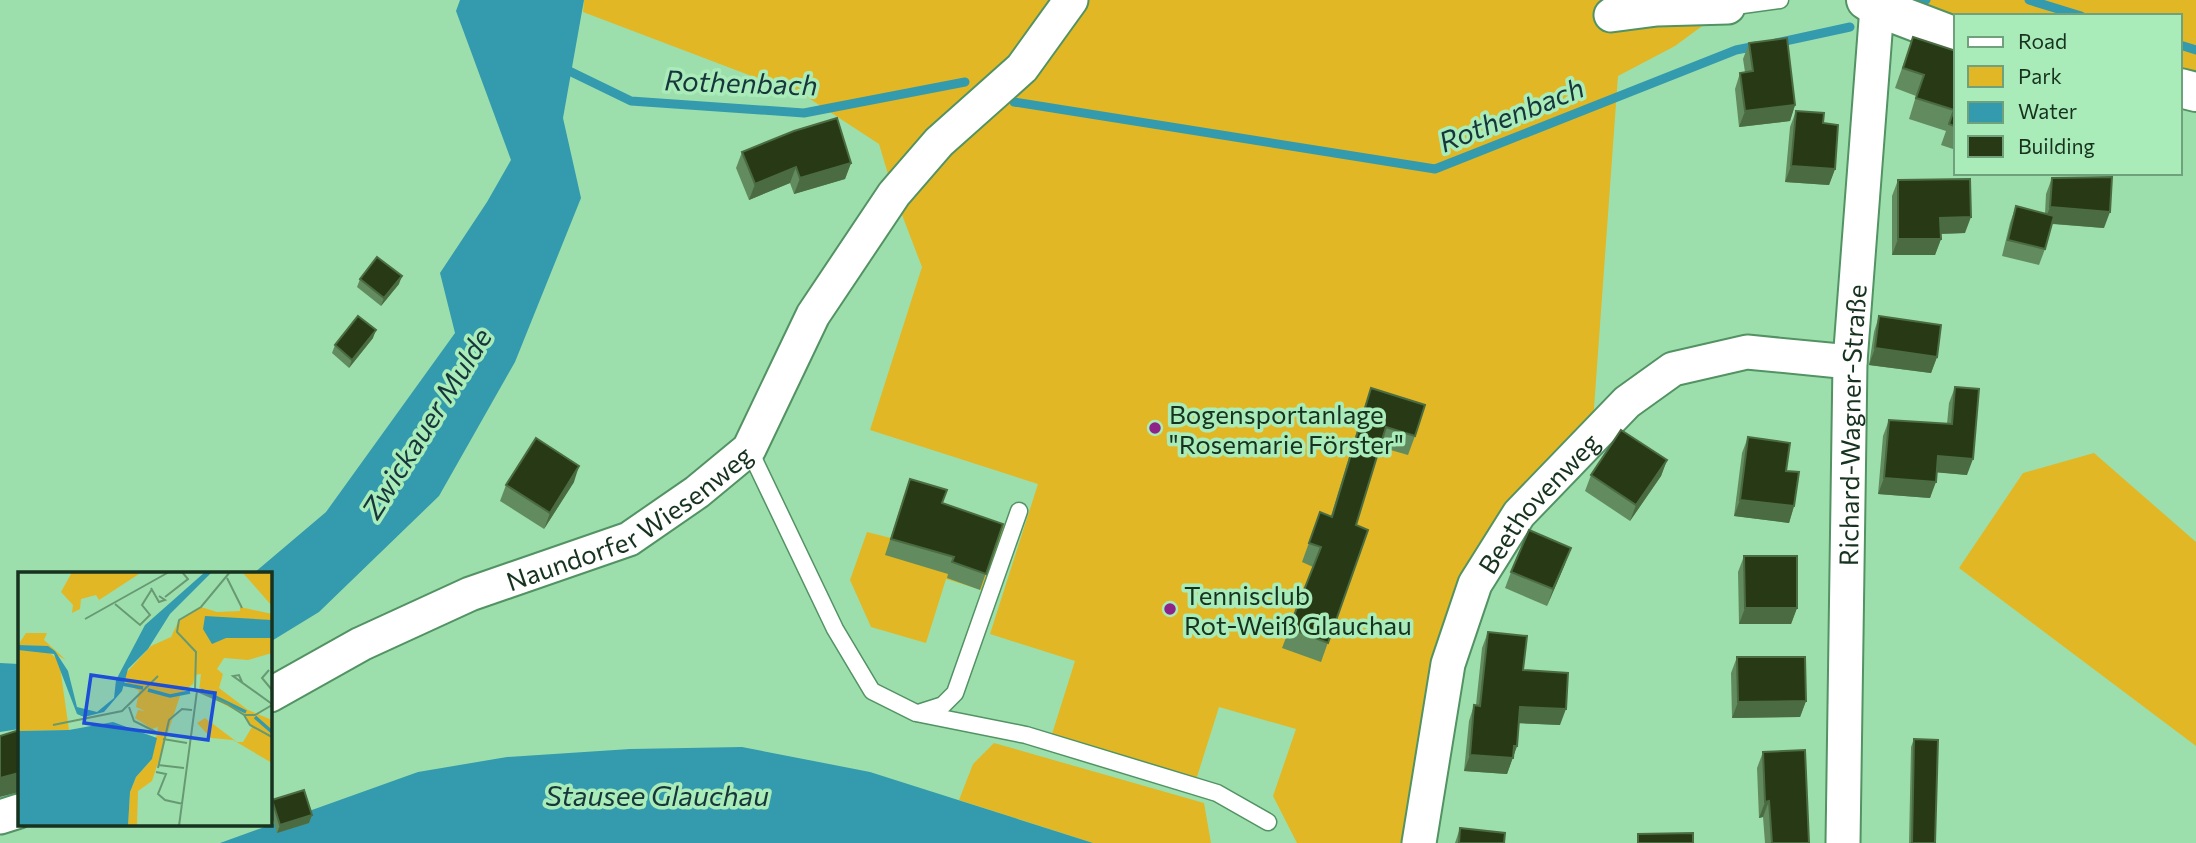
<svg xmlns="http://www.w3.org/2000/svg" width="2196" height="843" font-family="Commissioner,sans-serif">
<style>
.green{fill:#e1b725}
.water{fill:#339bad}
.lines{fill:none;stroke-linecap:round;stroke-linejoin:round}
.stream{stroke:#339bad;stroke-width:9}
.lane-casing{stroke:#529263;stroke-width:19}
.street-casing{stroke:#529263;stroke-width:37}
.secondary-casing{stroke:#529263;stroke-width:42}
.lane{stroke:#fff;stroke-width:16}
.street{stroke:#fff;stroke-width:33}
.secondary{stroke:#fff;stroke-width:38}
.wall{fill:#628c60}
.shaded-wall{fill:#4b6c42}
.building{fill:#283a15;stroke:#4b6c42;stroke-width:2}
.poi-dot{fill:#8f2488;stroke:#a9ecb9;stroke-width:2.5}
.labels{text-anchor:middle;dominant-baseline:central;stroke-width:7;stroke-linejoin:round;paint-order:stroke}
.poi-label{font-size:26px;fill:#17321e;stroke:#a9ecb9;text-anchor:start}
.street-label{font-size:26px;fill:#17321e;stroke:#a9ecb9}
.water-label{font-size:28px;font-style:italic;fill:#17363b;stroke:#a9ecb9}
.inset-river{fill:none;stroke:#339bad;stroke-width:3.5}
.inset-road{fill:none;stroke:#679a73;stroke-width:2}
.view{fill:#1d4ed8;fill-opacity:0.15;stroke:#1d4ed8;stroke-width:3.5}
.inset-edge{fill:none;stroke:#17321e;stroke-width:3.5}
</style>
<rect width="100%" height="100%" fill="#9ddfac"/>
<g class="green">
<polygon points="584,0 1732,0 1728,7 1675,46 1618,76 1592,436 1475,584 1419,843 1297,843 1273,796 1296,729 1219,707 1196,780 1052,734 1075,661 990,634 1038,484 870,430 922,267 894,194 879,144 807,97 583,12"/>
<polygon points="1922,0 2196,0 2196,93 2180,89 2180,16 1956,16 1956,34"/>
<polygon points="2094,453 2196,542 2196,746 1959,568 2023,473"/>
<polygon points="904,495 1007,526 985,591 946,579 926,643 871,627 850,580 867,532 891,538"/>
<polygon points="994,743 1204,803 1211,843 1093,843 959,800 973,764"/>
</g>
<g class="water">
<polygon points="460,0 584,0 563,118 581,198 515,362 439,496 319,612 270,642 270,574 254,573 326,512 455,333 440,273 487,202 511,160 456,11"/>
<polygon points="0,663 19,664 19,729 0,732"/>
<polygon points="742,747 870,772 1093,843 220,843 418,772 507,757 630,749"/>
</g>
<g class="lines">
<g class="stream">
<polyline points="2029,0 2081,16"/>
<polyline points="1910,6 1926,0"/>
<polyline points="1776,43 1850,27"/>
<polyline points="2180,45 2196,50"/>
<polyline points="561,67 631,101 804,113 965,82"/>
<polyline points="1014,102 1435,169 1736,50 1756,46"/>
</g>
<defs>
<g id="lane">
<polyline points="1728,7 1780,0"/>
<polyline points="749,449 835,629 872,691 916,713 1026,735 1217,793 1268,822"/>
<polyline points="918,713 943,705 955,693 1019,511"/>
</g>
<g id="street">
<polyline points="1611,15 1657,9 1728,7"/>
<path id="s1" d="M270,695L361,644L470,594L629,539L697,492L749,449L813,315L894,194L939,142L1022,68L1071,0"/>
<polyline points="0,817 19,811"/>
<path id="s2" d="M1419,843L1448,664L1475,584L1519,514L1627,402L1673,369L1747,352L1850,362"/>
<path id="s3" d="M1843,843L1850,362L1877,7"/>
</g>
<g id="secondary">
<polyline points="1866,0 1877,7 1956,37"/>
<polyline points="2180,88 2196,92"/>
</g>
</defs>
<use href="#lane" class="lane-casing"/>
<use href="#street" class="street-casing"/>
<use href="#secondary" class="secondary-casing"/>
<use href="#lane" class="lane"/>
<use href="#street" class="street"/>
<use href="#secondary" class="secondary"/>
</g>
<g class="wall">
<polygon points="1913,37 1956,51 1956,150 1941,145 1946,131 1909,119 1916,96 1895,88"/>
<polygon points="1749,43 1795,105 1790,121 1739,127 1735,89 1740,73 1745,72 1743,59"/>
<polygon points="1796,111 1823,123 1835,169 1829,185 1785,182 1790,127"/>
<polygon points="742,152 851,163 845,179 794,194 790,183 749,200 736,168"/>
<polygon points="2052,178 2104,228 2052,224 2045,249 2039,265 2002,256 2010,223 2016,206 2045,214 2046,194"/>
<polygon points="1898,180 1965,233 1941,234 1941,239 1935,255 1892,255 1892,196"/>
<polygon points="360,279 399,284 381,306 357,287"/>
<polygon points="1879,316 1937,357 1931,373 1869,365 1874,332"/>
<polygon points="373,338 349,368 332,353 335,345"/>
<polygon points="1955,387 1967,475 1937,472 1930,498 1878,494 1883,436 1889,420 1947,424 1949,403"/>
<polygon points="1371,388 1415,436 1408,455 1380,447 1356,525 1368,530 1321,662 1282,648 1313,567 1302,562 1320,512 1331,516 1364,408"/>
<polygon points="1748,437 1786,471 1794,506 1789,523 1734,516 1742,453"/>
<polygon points="1667,460 1661,476 1630,521 1585,491 1591,475"/>
<polygon points="910,479 942,503 1003,524 980,590 947,578 948,574 885,555"/>
<polygon points="574,482 544,529 500,501 506,485"/>
<polygon points="1744,556 1797,608 1791,624 1739,624 1738,572"/>
<polygon points="1565,564 1547,606 1505,588 1511,572"/>
<polygon points="1488,632 1523,670 1560,725 1519,723 1517,746 1507,774 1464,771 1469,721 1474,705 1476,705 1482,648"/>
<polygon points="1737,657 1806,701 1800,717 1732,718 1731,673"/>
<polygon points="1914,739 1935,843 1909,843 1911,747"/>
<polygon points="1763,752 1809,843 1765,843 1763,817 1759,818 1757,768"/>
<polygon points="272,800 312,815 309,823 277,833 270,809"/>
<polygon points="1460,828 1504,843 1455,843"/>
</g>
<g class="shaded-wall">
<polygon points="1795,105 1790,121 1739,127 1745,111"/>
<polygon points="851,163 845,179 794,194 800,178"/>
<polygon points="1791,166 1835,169 1829,185 1785,182"/>
<polygon points="796,167 790,183 749,200 755,184"/>
<polygon points="2050,207 2110,212 2104,228 2044,223"/>
<polygon points="1971,217 1965,233 1935,234 1940,218"/>
<polygon points="1898,239 1941,239 1935,255 1892,255"/>
<polygon points="402,276 399,284 381,306 384,298"/>
<polygon points="376,330 373,338 349,368 352,360"/>
<polygon points="1875,348 1937,357 1931,373 1869,365"/>
<polygon points="1938,456 1973,459 1967,475 1932,472"/>
<polygon points="1667,460 1661,476 1630,521 1636,505"/>
<polygon points="579,466 574,482 544,529 550,513"/>
<polygon points="1884,478 1936,482 1930,498 1878,494"/>
<polygon points="1740,500 1794,506 1789,523 1734,516"/>
<polygon points="1571,548 1565,564 1547,606 1553,589"/>
<polygon points="1745,608 1797,608 1791,624 1739,624"/>
<polygon points="1806,701 1800,717 1732,718 1738,702"/>
<polygon points="1520,707 1566,709 1560,725 1514,723"/>
<polygon points="1514,746 1517,746 1507,774 1464,771 1470,755"/>
<polygon points="19,773 19,792 0,797 0,778"/>
<polygon points="1769,801 1763,817 1759,818 1765,802"/>
<polygon points="312,815 309,823 277,833 280,825"/>
</g>
<g class="building">
<polygon points="1913,37 1956,51 1956,127 1949,124 1954,110 1916,98 1924,75 1903,68"/>
<polygon points="1787,38 1795,105 1745,111 1740,73 1753,71 1749,43"/>
<polygon points="1796,111 1824,113 1823,123 1838,125 1835,169 1791,166"/>
<polygon points="837,118 851,163 800,178 796,167 755,184 742,152 794,131"/>
<polygon points="2112,177 2110,212 2050,207 2052,178"/>
<polygon points="1970,179 1971,217 1940,218 1941,239 1898,239 1898,180"/>
<polygon points="2016,206 2054,216 2045,249 2008,240"/>
<polygon points="377,257 402,276 384,298 360,279"/>
<polygon points="358,316 376,330 352,360 335,345"/>
<polygon points="1879,316 1941,325 1937,357 1875,348"/>
<polygon points="1955,387 1979,389 1973,459 1938,456 1936,482 1884,478 1889,420 1952,424"/>
<polygon points="1371,388 1425,405 1415,436 1386,427 1356,525 1368,530 1328,643 1289,628 1321,547 1309,543 1320,512 1332,517"/>
<polygon points="1621,430 1667,460 1636,505 1591,475"/>
<polygon points="1748,437 1790,443 1786,471 1799,472 1794,506 1740,500"/>
<polygon points="536,438 579,466 550,513 506,485"/>
<polygon points="910,479 947,490 942,503 1003,524 986,574 952,562 954,557 891,539"/>
<polygon points="1529,530 1571,548 1553,589 1511,572"/>
<polygon points="1744,556 1797,556 1797,608 1745,608"/>
<polygon points="1488,632 1527,636 1523,670 1568,673 1566,709 1520,707 1517,746 1514,746 1513,758 1470,755 1474,705 1480,706"/>
<polygon points="1737,657 1805,657 1806,701 1738,702"/>
<polygon points="19,730 19,773 0,778 0,736"/>
<polygon points="1914,739 1938,740 1935,843 1912,843"/>
<polygon points="1805,750 1809,843 1772,843 1769,801 1765,802 1763,752"/>
<polygon points="304,790 312,815 280,825 272,800"/>
<polygon points="1460,828 1505,833 1504,843 1459,843"/>
<polygon points="1693,833 1693,843 1638,843 1638,834"/>
</g>
<g class="poi-dot">
<circle cx="1155" cy="428" r="7"/>
<circle cx="1170" cy="609" r="7"/>
</g>
<g class="labels">
<g class="poi-label">
<text x="1169" y="413">Bogensportanlage<tspan x="1169" dy="30">"Rosemarie Förster"</tspan></text>
<text x="1184" y="594">Tennisclub<tspan x="1184" dy="30">Rot-Weiß Glauchau</tspan></text>
</g>
<g class="street-label">
<text stroke="none"><textPath href="#s3" startOffset="418">Richard-Wagner-Straße</textPath></text>
<text stroke="none"><textPath href="#s2" startOffset="369">Beethovenweg</textPath></text>
<text stroke="none"><textPath href="#s1" startOffset="402">Naundorfer Wiesenweg</textPath></text>
</g>
<g class="water-label">
<text transform="translate(741 82) rotate(2)">Rothenbach</text>
<text transform="translate(1511 114) rotate(-22)">Rothenbach</text>
<text transform="translate(426 423) rotate(-58)">Zwickauer Mulde</text>
<text x="657" y="795">Stausee Glauchau</text>
</g>
</g>
<g transform="translate(18 572)">
<rect width="254" height="254" fill="#9ddfac"/>
<path d="M54,0H120L121,2L81,28L78,23L63,27L62,37L54,41L55,33L43,20ZM224,0H254V34ZM183,35L199,40L222,39V35L254,42V81L230,88L206,86L199,97L205,102L201,116L230,138L254,148V191L215,168L193,166L179,151L187,146L219,170H225L234,155L226,143L181,119L183,102L177,103L175,112L163,121L134,209L120,219L119,254H110L112,220L118,205L134,187L140,155L134,157L117,146L120,138L127,139L118,135L121,119L106,109L108,101L133,74L153,65L161,48ZM8,61H29L26,68L48,88L23,74L0,73ZM0,78L29,79L41,88L51,158L0,159Z" fill="#e1b725"/>
<path d="M187,0H194L152,42L130,77L110,97L104,119L86,140L66,145L59,142L36,82L0,78V73L30,74L37,79L50,99L59,135L79,140L96,126L98,108L127,53ZM187,44L254,48V66H208L194,72L185,57ZM95,150L139,166L134,187L118,205L112,220L110,254H0V159L51,158Z" fill="#339bad"/>
<path class="inset-river" d="M104,112L125,116M130,118L152,124L172,120M183,118L228,140M237,145L254,160"/>
<path class="inset-road" d="M212,0L183,35L161,48L159,60L178,80L177,118L209,132L226,143L232,153L254,165M209,6L224,36M133,16L141,30L147,28L141,24M147,25L170,7L164,0M97,32L122,53L132,43L124,33L134,17M67,47L151,0M251,98L244,106L254,118M224,110L221,103L215,104L254,132M111,135L116,149L138,160M226,143H237L254,133M35,153L104,139L140,104M145,167L169,171M140,193L166,196M140,196L151,148L164,137L174,138M138,200L148,202L140,222L147,228L165,232M161,254L179,119"/>
<path class="view" d="M73,103L197,121L190,168L66,151Z"/>
<rect width="254" height="254" class="inset-edge"/>
</g>
<rect x="1954" y="14" width="228" height="161" fill="#a9ecb9" stroke="#6fa27b" stroke-width="2"/>
<rect x="1968" y="37" width="35" height="10" fill="#ffffff" stroke="#6fa27b" stroke-width="2"/>
<text x="2018" y="49" font-size="21" fill="#17321e">Road</text>
<rect x="1968" y="66" width="35" height="21" fill="#e1b725" stroke="#6fa27b" stroke-width="2"/>
<text x="2018" y="84" font-size="21" fill="#17321e">Park</text>
<rect x="1968" y="102" width="35" height="21" fill="#339bad" stroke="#6fa27b" stroke-width="2"/>
<text x="2018" y="119" font-size="21" fill="#17321e">Water</text>
<rect x="1968" y="136" width="35" height="21" fill="#283a15" stroke="#6fa27b" stroke-width="2"/>
<text x="2018" y="154" font-size="21" fill="#17321e">Building</text>
</svg>
